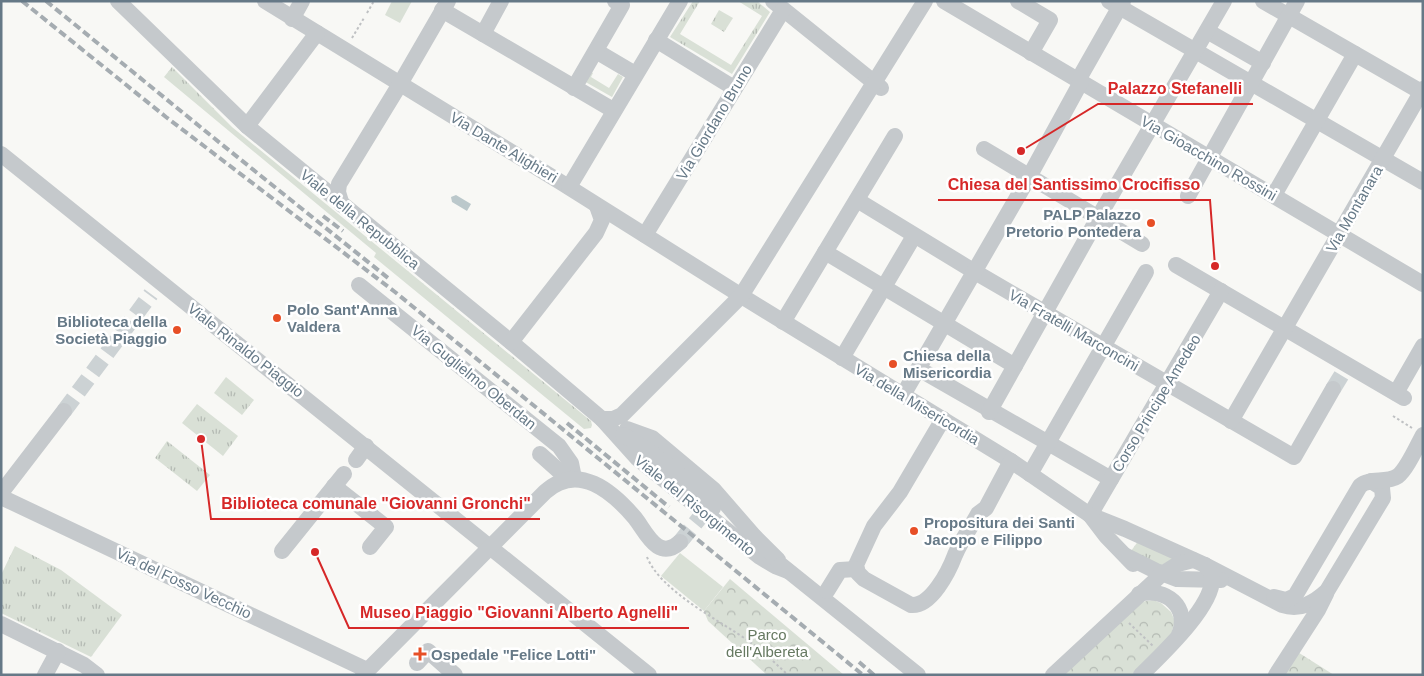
<svg xmlns="http://www.w3.org/2000/svg" width="1424" height="676" font-family="Helvetica,sans-serif">
<style>
.grass{fill:url(#grass-tufts)}
.park{fill:url(#park-crowns)}
.garden{fill:#d9e0d6}
.water{fill:#bbc8cb}
.lines{fill:none;stroke-linecap:round;stroke-linejoin:round}
.minor-tunnel{stroke:#ccd2d4;stroke-width:16;stroke-dasharray:16 8;stroke-linecap:butt}
.path{stroke:#bfc1c3;stroke-width:2;stroke-dasharray:2.5 2.5;stroke-linecap:butt}
.minor{stroke:#c5c9cc;stroke-width:16}
.rail{stroke:#a5acb1;stroke-width:4;stroke-dasharray:8 4;stroke-linecap:butt}
.poi-dot{fill:#e74f26;stroke:#fff;stroke-width:2}
.labels{text-anchor:middle;dominant-baseline:central;stroke-width:5;stroke-linejoin:round;paint-order:stroke}
.street-label{font-size:15px;fill:#667987;stroke:#fff}
.poi-label{font-size:15px;font-weight:bold;fill:#667987;stroke:#fff;text-anchor:start}
.park-label{font-size:15px;fill:#667961;stroke:#fff}
.leader{fill:none;stroke:#d62828;stroke-width:2}
.callout-dot{fill:#d62828;stroke:#fff;stroke-width:2}
.callout-label{font-size:16px;text-anchor:middle;font-weight:bold;fill:#d62828;stroke:#fff;stroke-width:5;stroke-linejoin:round;paint-order:stroke}
</style>
<defs>
<pattern id="grass-tufts" width="24" height="20" patternUnits="userSpaceOnUse" patternTransform="scale(1.25)"><rect width="24" height="20" fill="#d9e0d6"/><path d="M3 7l-1-3M5 7V3M7 7l1-3M15 17l-1-3M17 17v-4M19 17l1-3" fill="none" stroke="#b4bab3"/></pattern>
<pattern id="park-crowns" width="20" height="18" patternUnits="userSpaceOnUse" patternTransform="scale(1.25)"><rect width="20" height="18" fill="#d9e0d6"/><path d="M2 6a3 3 0 1 1 6 0M12 15a3 3 0 1 1 6 0" fill="none" stroke="#b4bab3"/></pattern>
</defs>
<rect width="100%" height="100%" fill="#f8f8f5"/>
<g class="grass">
<polygon points="693,1 700,1 680,34 731,65 762,16 738,1 757,1 770,12 732,74 670,37"/>
<polygon points="719,10 733,18 724,32 711,24"/>
<polygon points="172,67 232,127 591,421 592,425 591,428 584,429 374,257 376,253 164,77"/>
<polygon points="588,70 593,73 591,77 609,88 618,74 623,77 612,97 582,80"/>
<polygon points="226,377 254,400 242,415 214,393"/>
<polygon points="197,404 238,436 223,456 182,423"/>
<polygon points="167,441 210,475 197,491 155,458"/>
<polygon points="1139,540 1175,558 1160,566 1131,551"/>
<polygon points="15,546 61,570 122,615 91,657 1,613 1,575"/>
</g>
<g class="park">
<polygon points="730,579 844,675 767,675 708,621 704,611"/>
<polygon points="1153,600 1161,603 1171,612 1175,621 1171,635 1132,675 1063,675 1141,602"/>
<polygon points="1296,651 1334,675 1281,675"/>
</g>
<g class="garden">
<polygon points="392,1 412,1 400,23 385,15"/>
<polygon points="680,553 723,587 704,611 661,576"/>
</g>
<polygon class="water" points="456,195 471,204 467,211 452,202 451,197"/>
<g class="lines">
<g class="minor-tunnel">
<polyline points="1333,389 1344,371"/>
<polyline points="64,411 151,294"/>
<polyline points="680,542 706,510"/>
</g>
<g class="path">
<polyline points="367,13 374,1"/>
<polyline points="352,38 364,18"/>
<polyline points="1393,416 1412,428"/>
<path d="M647,557C661,592 721,621 750,642C764,652 776,664 788,675"/>
<polyline points="1129,623 1153,646"/>
</g>
<g class="minor">
<polyline points="118,1 247,126 511,342 602,419 637,458 760,557 775,566 788,571"/>
<path d="M265,1L562,183L748,300L1011,461L1090,515L1125,529L1205,565L1282,605C1300,611 1314,603 1327,591L1383,498L1382,488L1371,481"/>
<polyline points="773,1 881,88"/>
<polyline points="944,1 1423,284"/>
<polyline points="1018,1 1050,20 1031,53"/>
<polyline points="1109,1 1423,182"/>
<polyline points="1263,1 1423,93"/>
<polyline points="442,10 613,110"/>
<polyline points="292,19 302,1"/>
<polyline points="1207,31 1263,63"/>
<polyline points="483,34 501,1"/>
<polyline points="656,40 734,88"/>
<polyline points="596,51 635,74"/>
<polyline points="574,88 622,5 615,1"/>
<polyline points="247,126 317,33"/>
<polyline points="984,149 1142,244"/>
<polyline points="1,154 649,675"/>
<polyline points="569,187 680,1"/>
<polyline points="1274,195 1355,54"/>
<polyline points="1188,196 1297,1"/>
<polyline points="857,200 975,272 1294,457 1333,389"/>
<polyline points="342,205 338,192 339,184 400,84 448,1"/>
<polyline points="645,235 783,10"/>
<polyline points="825,252 1015,366"/>
<polyline points="1176,265 1404,398"/>
<polyline points="359,285 559,446 571,463 574,478"/>
<polyline points="783,322 895,136"/>
<polyline points="511,342 596,233 602,220 597,206"/>
<polyline points="842,358 914,236"/>
<polyline points="919,369 1111,479"/>
<polyline points="1396,393 1423,346"/>
<polyline points="903,395 1029,177 1081,82 1081,75 1123,1"/>
<polyline points="989,412 1098,218 1224,1"/>
<polyline points="602,419 613,419 622,415 741,296 925,1"/>
<path d="M943,419L900,492L874,526L856,565L858,573L864,579L911,605C931,607 949,571 955,555C961,541 971,527 978,514L986,508L1011,461"/>
<polyline points="1231,421 1423,89"/>
<polyline points="627,429 652,438 714,490 754,536 778,560"/>
<path d="M623,435C642,445 693,481 704,498C706,502 707,505 706,510L713,508"/>
<polyline points="540,454 568,479"/>
<polyline points="356,460 366,446"/>
<polyline points="1030,474 1146,272"/>
<polyline points="334,486 386,527 370,547"/>
<polyline points="1,493 64,411"/>
<polyline points="1,497 367,670"/>
<polyline points="1090,515 1221,291"/>
<polyline points="1090,515 1106,536 1133,564"/>
<polyline points="282,551 344,474"/>
<polyline points="1126,556 1156,571 1177,579 1221,580"/>
<polyline points="781,565 918,675"/>
<polyline points="827,591 840,570 856,569"/>
<path d="M1139,594C1166,587 1190,607 1179,635"/>
<path d="M1274,597L1286,600L1295,596L1360,486C1370,477 1386,484 1398,476C1407,469 1417,446 1423,435"/>
<polyline points="1,624 84,665 97,675"/>
<polyline points="417,663 428,651 455,675"/>
<polyline points="45,675 58,651"/>
<path d="M363,675L545,492C578,462 612,491 635,518C646,532 658,562 680,542"/>
<polyline points="1053,675 1162,574 1178,564 1193,560"/>
<path d="M1141,675C1160,656 1214,606 1212,578C1212,573 1208,569 1205,565"/>
<polyline points="1276,675 1318,610 1326,594"/>
</g>
<g class="rail">
<polyline points="22,1 166,117 395,292 863,675"/>
<polyline points="46,1 220,143 388,278"/>
<polyline points="323,216 343,231"/>
<polyline points="567,423 669,507"/>
<polyline points="859,662 874,675"/>
</g>
</g>
<g class="poi-dot">
<circle cx="1151" cy="223" r="5"/>
<circle cx="277" cy="318" r="5"/>
<circle cx="177" cy="330" r="5"/>
<circle cx="893" cy="364" r="5"/>
<circle cx="914" cy="531" r="5"/>
<path d="M417.5 646.5h5v5h5v5h-5v5h-5v-5h-5v-5h5z"/>
</g>
<g class="labels">
<g class="street-label">
<text transform="translate(714 122) rotate(-59)">Via Giordano Bruno</text>
<text transform="translate(504 147) rotate(31)">Via Dante Alighieri</text>
<text transform="translate(1209 158) rotate(30)">Via Gioacchino Rossini</text>
<text transform="translate(1354 209) rotate(-60)">Via Montanara</text>
<text transform="translate(360 219) rotate(39)">Viale della Repubblica</text>
<text transform="translate(1074 330) rotate(30)">Via Fratelli Marconcini</text>
<text transform="translate(246 350) rotate(38)">Viale Rinaldo Piaggio</text>
<text transform="translate(474 377) rotate(39)">Via Guglielmo Oberdan</text>
<text transform="translate(1156 403) rotate(-59)">Corso Principe Amedeo</text>
<text transform="translate(917 404) rotate(31)">Via della Misericordia</text>
<text transform="translate(695 505) rotate(39)">Viale del Risorgimento</text>
<text transform="translate(184 583) rotate(25)">Via del Fosso Vecchio</text>
</g>
<g class="poi-label">
<text x="1141" y="214" text-anchor="end">PALP Palazzo<tspan x="1141" dy="17">Pretorio Pontedera</tspan></text>
<text x="287" y="309">Polo Sant'Anna<tspan x="287" dy="17">Valdera</tspan></text>
<text x="167" y="321" text-anchor="end">Biblioteca della<tspan x="167" dy="17">Società Piaggio</tspan></text>
<text x="903" y="355">Chiesa della<tspan x="903" dy="17">Misericordia</tspan></text>
<text x="924" y="522">Propositura dei Santi<tspan x="924" dy="17">Jacopo e Filippo</tspan></text>
<text x="431" y="654">Ospedale "Felice Lotti"</text>
</g>
<g class="park-label">
<text x="767" y="634">Parco<tspan x="767" dy="17">dell'Albereta</tspan></text>
</g>
</g>
<path class="leader" d="M1021 151L1098 104H1253M1215 266L1210 200H938M201 439L211 519H540M315 552L349 628H689"/>
<g class="callout-dot">
<circle cx="1021" cy="151" r="5"/>
<circle cx="1215" cy="266" r="5"/>
<circle cx="201" cy="439" r="5"/>
<circle cx="315" cy="552" r="5"/>
</g>
<g class="callout-label">
<text x="1175" y="94">Palazzo Stefanelli</text>
<text x="1074" y="190">Chiesa del Santissimo Crocifisso</text>
<text x="376" y="509">Biblioteca comunale "Giovanni Gronchi"</text>
<text x="519" y="618">Museo Piaggio "Giovanni Alberto Agnelli"</text>
</g>
<rect width="1424" height="676" fill="none" stroke="#667987" stroke-width="5"/>
</svg>
